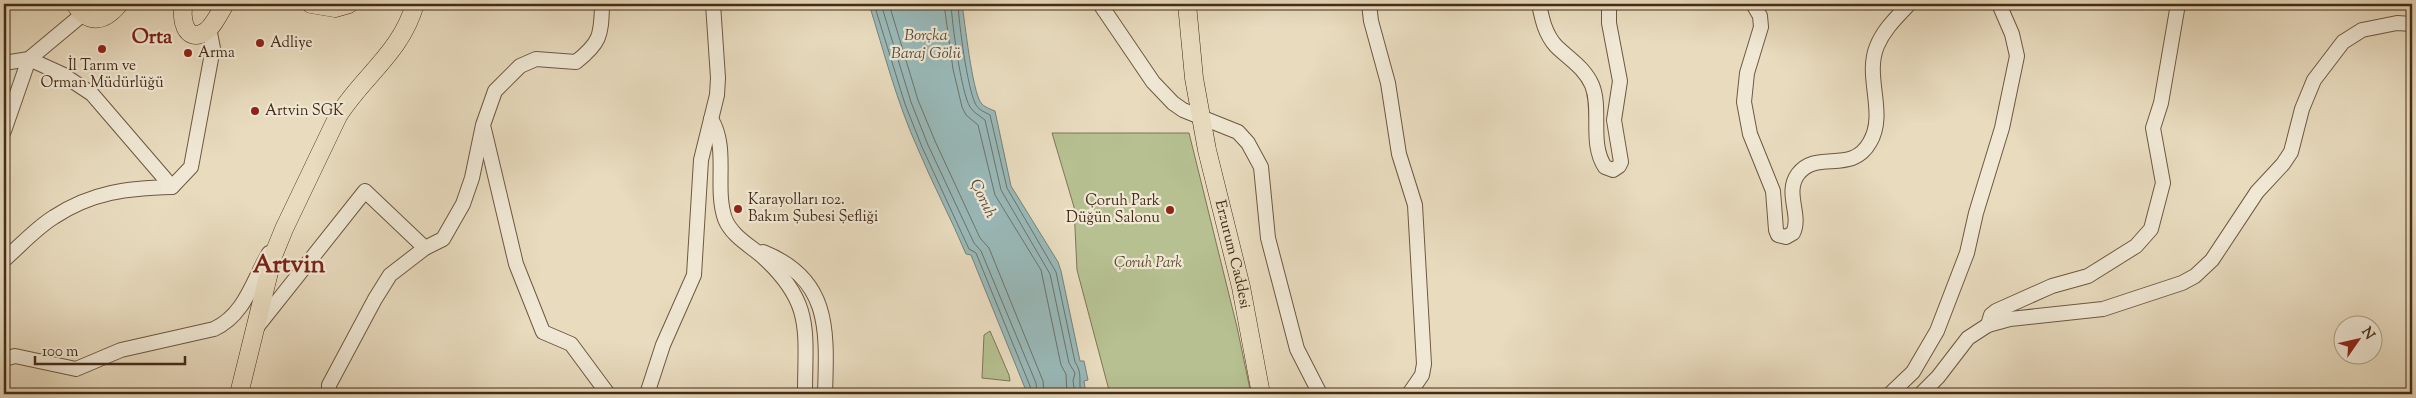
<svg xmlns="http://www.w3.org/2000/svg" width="2416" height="398" font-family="'Sorts Mill Goudy',serif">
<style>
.green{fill:#b6c091;stroke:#7e7654}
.water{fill:#99b9b9;stroke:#778178}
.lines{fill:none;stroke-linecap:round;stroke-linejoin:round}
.shore{stroke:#6f7268;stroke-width:1}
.minor-casing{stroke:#6e5841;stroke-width:16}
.major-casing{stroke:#452c17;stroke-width:19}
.minor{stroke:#f0e8d5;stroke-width:14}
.major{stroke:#e8dbbe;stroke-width:18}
.poi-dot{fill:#8f2418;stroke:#f0e8d5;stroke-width:2}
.labels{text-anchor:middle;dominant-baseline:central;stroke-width:4.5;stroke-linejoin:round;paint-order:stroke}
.poi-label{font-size:15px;fill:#452c17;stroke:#f0e8d5;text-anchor:start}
.street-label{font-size:15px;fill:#452c17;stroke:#f0e8d5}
.park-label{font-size:15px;font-style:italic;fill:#5c4a2f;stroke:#f0e8d5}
.water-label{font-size:16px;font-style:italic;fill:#5a4f40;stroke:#f0e8d5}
.district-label{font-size:20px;font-weight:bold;fill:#7a1f14;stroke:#f0e8d5}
.town-label{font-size:25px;font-weight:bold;fill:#7a1f14;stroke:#f0e8d5}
</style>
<rect width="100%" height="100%" fill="#e8dbbe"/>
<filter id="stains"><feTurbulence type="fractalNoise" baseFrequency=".004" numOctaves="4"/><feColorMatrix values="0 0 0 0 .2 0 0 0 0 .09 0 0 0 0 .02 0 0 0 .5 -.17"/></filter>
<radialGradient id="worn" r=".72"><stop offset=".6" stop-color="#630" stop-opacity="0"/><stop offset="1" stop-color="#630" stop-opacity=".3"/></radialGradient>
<g class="green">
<polygon points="1052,133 1189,133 1237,327 1251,394 1110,394 1077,270 1074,207"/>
<polygon points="990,331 1009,375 1010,381 982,378 984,335"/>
</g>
<path class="water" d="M869,4H962C965,23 972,90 981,103C984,107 990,109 995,111L1011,186L1058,262L1061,271L1080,361H1084L1088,380L1084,381L1086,394H1026L1025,388L971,255L966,254C951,218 933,185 918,149C897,103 884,52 869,4Z"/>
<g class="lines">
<g class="shore">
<polyline points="874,4 905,104 922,147 969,249 976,253 1030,386 1031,394"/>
<polyline points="881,4 911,102 928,145 974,243 981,251 1036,383 1037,394"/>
<polyline points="889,4 918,100 935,141 980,238 989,248 1043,381 1044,394"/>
<polyline points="944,4 953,69 962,107 966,115 978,125 995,195 1041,270 1061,365 1066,374 1067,394"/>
<path d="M951,4C952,23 961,92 970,107C974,113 980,116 985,120L1001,190L1050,274L1069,363L1075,373L1073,381L1075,394"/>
<path d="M958,4C959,25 967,85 975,103C978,110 985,112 990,115L1007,188L1056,272L1075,362C1083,374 1078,380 1081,394"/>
</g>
<defs>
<g id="minor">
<polyline points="1100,4 1153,82 1173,103 1183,110 1238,132 1248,143 1261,167 1268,238 1297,349 1320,394"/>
<polyline points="1369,4 1371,21 1388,83 1399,154 1415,205 1424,364 1422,375 1409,394"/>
<path d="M1539,4C1542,19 1545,34 1556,46C1569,59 1584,67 1592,85C1602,110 1589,143 1605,167L1613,170L1619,166L1621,162L1614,120L1620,81L1609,23V4"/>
<path d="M1753,4L1760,16L1761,27L1747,73L1744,102L1750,134L1773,191L1776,230L1778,235L1786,237L1793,233C1802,215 1784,193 1798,174C1817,149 1852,175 1870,142C1887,113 1864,77 1877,46C1884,29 1897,17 1909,4"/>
<polyline points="4,63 29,59 83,14"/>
<path d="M711,119C729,148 714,187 725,219C732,236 749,245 762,256C814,303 805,331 805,394"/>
<polyline points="484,129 516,264 543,332 571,344 608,394"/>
<polyline points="4,131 29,59 62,74 92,94 172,187"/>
<path d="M763,252C831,279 827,331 825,394"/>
<path d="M4,260C20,246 36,228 54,217C92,192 128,188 172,187L191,167L213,48L209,28"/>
<polyline points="1988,325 1991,315 1996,311 2052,286 2088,276 2136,246 2151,229 2163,183 2153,128 2161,103 2178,4"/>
<polyline points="257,327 365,191 425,248"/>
<path d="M4,359L15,356L76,369L121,350L214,329C245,315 253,280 269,253"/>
<path d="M329,394V385L375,299L390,275L425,248L443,239L463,204L472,178L483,125L495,91L520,66L536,59L576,62C600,43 601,36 602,7L601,4"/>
<polyline points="647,394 663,345 694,275 701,160 717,95 718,78 713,4"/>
<polyline points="1890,394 1913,372 1937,331 1967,253 1976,213 2002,128 2017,56 2012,34 1999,4"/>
<polyline points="1921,394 1938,377 1968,338 1988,325 2010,319 2103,309 2182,283 2195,276 2212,260 2257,192 2283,164 2291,152 2302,109 2314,80 2343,42 2362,30 2397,23 2412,24"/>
</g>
<g id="major">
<path d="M75,4C89,25 104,22 119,4"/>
<path d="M184,4C180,17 185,44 205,32C213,27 220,12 225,4"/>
<polyline points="311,4 335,8 349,4"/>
<path id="s1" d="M1187,4L1194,78L1207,150L1241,287L1261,394"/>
<path d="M239,394L273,256L284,229L338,116C363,76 401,53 415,4"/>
</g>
</defs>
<use href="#minor" class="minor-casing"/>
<use href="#major" class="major-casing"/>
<use href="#minor" class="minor"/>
<use href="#major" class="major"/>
</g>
<g class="poi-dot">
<circle cx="260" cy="43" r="5"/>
<circle cx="102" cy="49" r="5"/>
<circle cx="188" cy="53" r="5"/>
<circle cx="255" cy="111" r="5"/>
<circle cx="738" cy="209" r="5"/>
<circle cx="1170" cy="210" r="5"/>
</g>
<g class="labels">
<g class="poi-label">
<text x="270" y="43">Adliye</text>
<text x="198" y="53">Arma</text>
<text x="102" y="66" text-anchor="middle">İl Tarım ve<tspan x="102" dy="17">Orman Müdürlüğü</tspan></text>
<text x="265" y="111">Artvin SGK</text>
<text x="748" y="200">Karayolları 102.<tspan x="748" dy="17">Bakım Şubesi Şefliği</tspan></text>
<text x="1160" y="201" text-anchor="end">Çoruh Park<tspan x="1160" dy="17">Düğün Salonu</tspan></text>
</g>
<g class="street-label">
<text stroke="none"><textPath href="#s1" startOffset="255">Erzurum Caddesi</textPath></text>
</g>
<g class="park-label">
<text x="1148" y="263">Çoruh Park</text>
</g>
<g class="water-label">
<text x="926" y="36">Borçka<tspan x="926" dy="18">Baraj Gölü</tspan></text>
<text transform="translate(982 199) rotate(65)">Çoruh</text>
</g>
<g class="district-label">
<text x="152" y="38">Orta</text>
</g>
<g class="town-label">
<text x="289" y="266">Artvin</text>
</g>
</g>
<rect width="2416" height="398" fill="none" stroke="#e8dbbe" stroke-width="20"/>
<rect x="5" y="5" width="2406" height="388" fill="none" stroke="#452c17" stroke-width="2.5"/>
<rect x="10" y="10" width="2396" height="378" fill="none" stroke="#452c17"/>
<g transform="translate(2358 340) rotate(56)"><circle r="24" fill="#f0e8d5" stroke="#ac9d89"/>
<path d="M0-4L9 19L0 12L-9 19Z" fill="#8f2418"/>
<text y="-8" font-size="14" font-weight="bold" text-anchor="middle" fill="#452c17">N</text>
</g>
<path d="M35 356v8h150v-8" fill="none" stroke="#452c17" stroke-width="2.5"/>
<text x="42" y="356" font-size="15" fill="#452c17" stroke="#f0e8d5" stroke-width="4" paint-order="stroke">100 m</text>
<rect width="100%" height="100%" filter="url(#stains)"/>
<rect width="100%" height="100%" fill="url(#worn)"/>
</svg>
